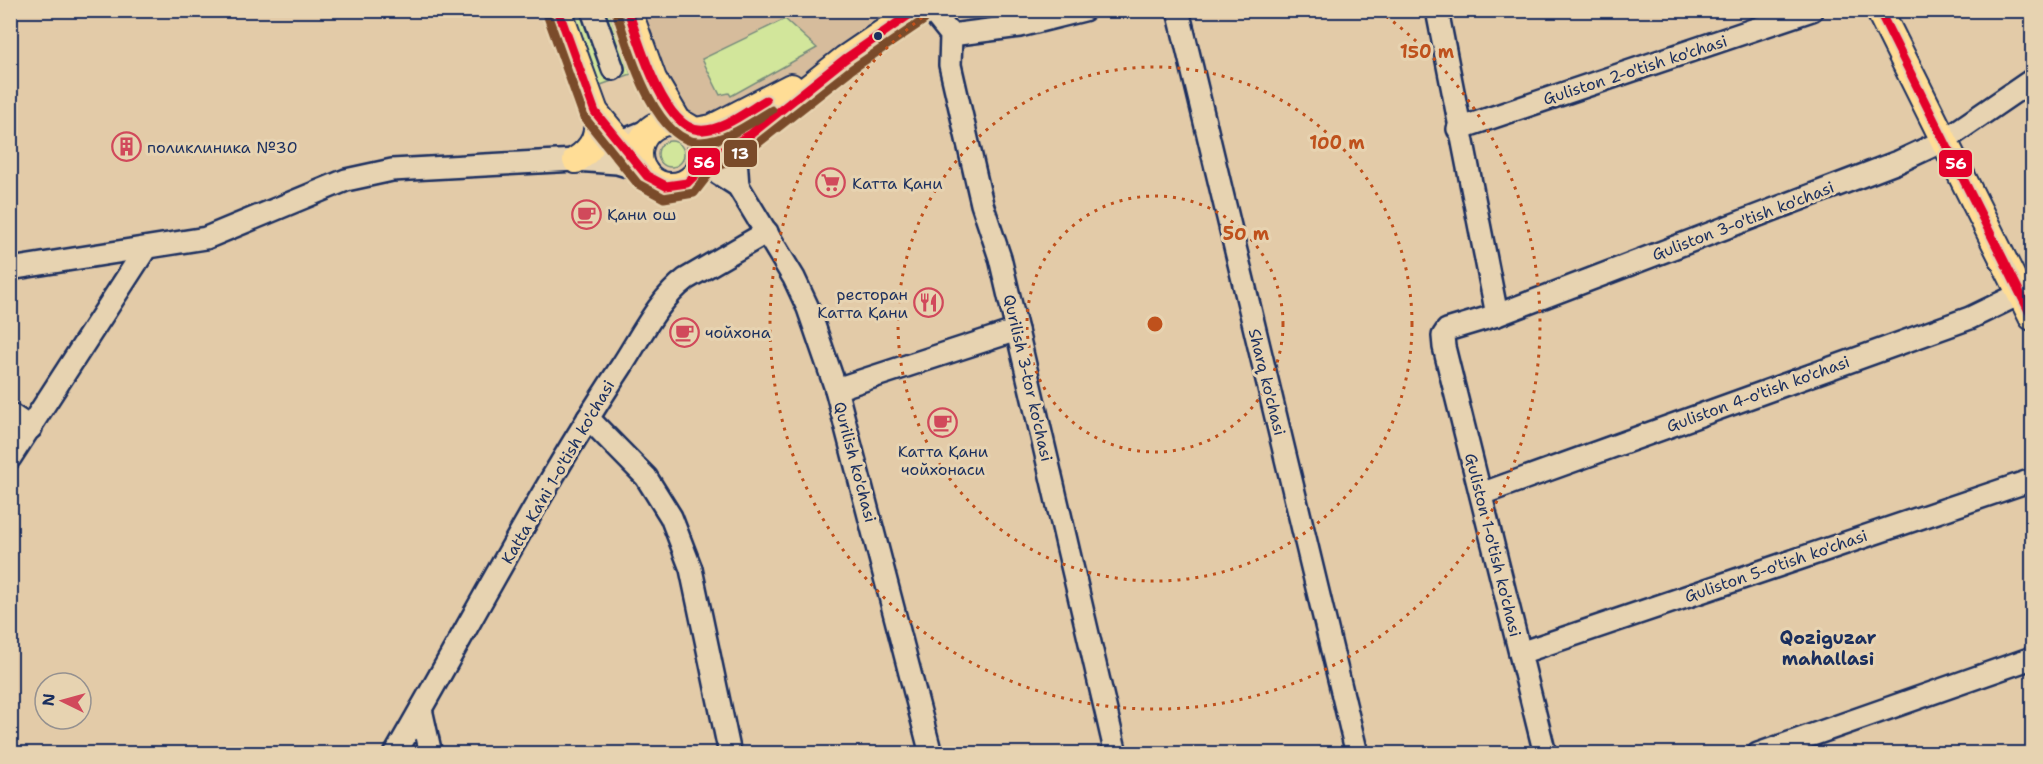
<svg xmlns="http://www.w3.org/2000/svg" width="2043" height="764" font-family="'Shantell Sans',sans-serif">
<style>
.built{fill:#d6bc9c}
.green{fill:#d2e69b;stroke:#768a7c;stroke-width:1.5}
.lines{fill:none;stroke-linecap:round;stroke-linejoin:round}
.minor-casing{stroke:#1b2f5e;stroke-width:26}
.major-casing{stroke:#1b2f5e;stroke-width:30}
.minor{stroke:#e7d3b1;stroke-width:21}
.major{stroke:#ffdd96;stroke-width:26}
.bus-1-casing{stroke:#e7d3b1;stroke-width:14}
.bus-2-casing{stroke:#e7d3b1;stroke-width:14}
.bus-1{stroke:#e4002b;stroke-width:9}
.bus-2{stroke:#7a4b2a;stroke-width:9}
.ring{fill:none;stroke:#bf511c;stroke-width:3;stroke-dasharray:3 6}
.bus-dot{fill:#1b2f5e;stroke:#e7d3b1;stroke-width:2}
.labels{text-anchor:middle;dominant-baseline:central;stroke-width:6;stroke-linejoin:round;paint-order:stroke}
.street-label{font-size:16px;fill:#1b2f5e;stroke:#e7d3b1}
.poi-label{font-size:16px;fill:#1b2f5e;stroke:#e7d3b1;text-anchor:start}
.neighbourhood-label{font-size:18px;font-weight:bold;fill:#1b2f5e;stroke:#e7d3b1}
.centre{fill:#bf511c;stroke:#e7d3b1;stroke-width:3}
.ring-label{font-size:18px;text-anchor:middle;font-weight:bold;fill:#bf511c;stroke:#e7d3b1;stroke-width:6;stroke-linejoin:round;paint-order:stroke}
.line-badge{stroke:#e7d3b1;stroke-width:2}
.badge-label{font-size:16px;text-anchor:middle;font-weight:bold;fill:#fff}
</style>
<rect width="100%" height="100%" fill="#e3cba8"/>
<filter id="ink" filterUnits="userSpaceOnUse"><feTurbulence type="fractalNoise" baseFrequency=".0167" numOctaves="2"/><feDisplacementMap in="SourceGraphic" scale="12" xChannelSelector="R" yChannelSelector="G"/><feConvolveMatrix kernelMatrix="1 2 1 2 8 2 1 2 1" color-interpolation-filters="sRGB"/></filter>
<g filter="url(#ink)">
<polygon class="built" points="628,11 917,11 845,59 696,131"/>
<g class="green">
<polygon points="572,11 609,11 631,74 598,86"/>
<polygon points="785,19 817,48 731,96 729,93 720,95 702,59"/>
<circle cx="671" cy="154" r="13"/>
</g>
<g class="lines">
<defs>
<g id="minor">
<polyline points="592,10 613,69"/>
<polyline points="931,10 951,35 950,65 982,204 1000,258 1116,754"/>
<polyline points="1178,10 1357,754"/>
<polyline points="1437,10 1497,315"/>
<polyline points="951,35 1020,26 1084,10"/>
<polyline points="1458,129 1812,10"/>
<polyline points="735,145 738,186"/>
<polyline points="607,147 649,130"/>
<polyline points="702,163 738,186 794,278 808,308 836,389 931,754"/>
<polyline points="10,269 206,238 346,180 392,170 576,160 617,163 644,171"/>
<polyline points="836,389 1017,330"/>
<polyline points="10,414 31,428"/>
<polyline points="588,418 646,477 671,517 691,569 730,754"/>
<polyline points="10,458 146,248"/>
<polyline points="1481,494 1970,318 2032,288"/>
<polyline points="1520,653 2032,480"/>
<polyline points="421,709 431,754"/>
<path d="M395,754C470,625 539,491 621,367C640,338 658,300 686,279L767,232"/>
<polyline points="1545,754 1444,347 1443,336 1447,330 1497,315 1898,162 1943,141 2032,80"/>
<polyline points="1758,754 2032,658"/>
</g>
<g id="major">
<polyline points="558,10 595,112 644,171"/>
<polyline points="628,10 653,79 679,123"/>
<polyline points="1879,10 2032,317"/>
<circle cx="671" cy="154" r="32"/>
<polyline points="696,131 712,128 791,87"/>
<path d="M576,160C595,148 601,132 595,112"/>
<polyline points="702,163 751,134 845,59 917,10"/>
</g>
</defs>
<use href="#minor" class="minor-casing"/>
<use href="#major" class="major-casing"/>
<use href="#minor" class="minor"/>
<use href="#major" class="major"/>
<defs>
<g id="bus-1">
<polyline points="558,10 595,112 647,176 666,186 687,183 698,172 702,163 751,134 845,59 916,10"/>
<path d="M628,10C638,40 663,127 699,130C722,132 747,111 766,100"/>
<polyline points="1879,10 2032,317"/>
</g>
<g id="bus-2">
<polyline points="547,14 584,117 638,184 664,198 694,193 711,171 758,143 852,69 924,20"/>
<path d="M617,14C628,48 655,144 701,142C727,141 750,123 772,110"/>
</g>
</defs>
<use href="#bus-1" class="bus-1-casing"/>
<use href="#bus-2" class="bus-2-casing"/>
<use href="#bus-1" class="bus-1"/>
<use href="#bus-2" class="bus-2"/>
</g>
</g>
<g class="ring">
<circle cx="1155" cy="324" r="128"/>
<circle cx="1155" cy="324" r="257"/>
<path d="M1379 11A385 385 0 1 1 931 11"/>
</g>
<defs>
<symbol id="building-ring" viewBox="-11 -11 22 22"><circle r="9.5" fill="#e7d3b1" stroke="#d1495b" stroke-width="1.5"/><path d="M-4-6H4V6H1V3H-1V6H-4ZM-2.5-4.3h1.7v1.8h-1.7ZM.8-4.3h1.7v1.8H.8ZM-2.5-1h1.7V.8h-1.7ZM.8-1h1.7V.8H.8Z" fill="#d1495b"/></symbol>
<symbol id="supermarket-ring" viewBox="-11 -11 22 22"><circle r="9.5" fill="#e7d3b1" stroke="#d1495b" stroke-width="1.5"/><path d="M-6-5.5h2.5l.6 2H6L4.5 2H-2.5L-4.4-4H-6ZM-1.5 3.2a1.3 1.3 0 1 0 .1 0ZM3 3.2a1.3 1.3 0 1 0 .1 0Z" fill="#d1495b"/></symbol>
<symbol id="cafe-ring" viewBox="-11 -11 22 22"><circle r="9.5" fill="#e7d3b1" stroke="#d1495b" stroke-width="1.5"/><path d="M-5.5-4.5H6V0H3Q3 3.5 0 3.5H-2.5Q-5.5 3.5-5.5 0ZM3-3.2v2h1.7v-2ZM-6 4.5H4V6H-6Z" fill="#d1495b"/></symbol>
<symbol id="restaurant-ring" viewBox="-11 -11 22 22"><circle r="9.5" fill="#e7d3b1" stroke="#d1495b" stroke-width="1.5"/><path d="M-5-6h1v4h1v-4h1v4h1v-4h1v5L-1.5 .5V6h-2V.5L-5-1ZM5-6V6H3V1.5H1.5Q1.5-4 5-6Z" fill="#d1495b"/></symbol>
</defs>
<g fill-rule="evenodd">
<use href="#building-ring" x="110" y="130" width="33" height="33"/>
<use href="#supermarket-ring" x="814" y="166" width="33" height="33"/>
<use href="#cafe-ring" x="570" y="198" width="33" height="33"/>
<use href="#restaurant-ring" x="912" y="286" width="33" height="33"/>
<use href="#cafe-ring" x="668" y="316" width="33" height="33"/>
<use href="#cafe-ring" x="926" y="406" width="33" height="33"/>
</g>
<circle class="bus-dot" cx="878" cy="36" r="5"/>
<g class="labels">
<g class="street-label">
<text transform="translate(1635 70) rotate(-18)">Guliston 2-o'tish ko'chasi</text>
<text transform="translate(1743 221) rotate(-21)">Guliston 3-o'tish ko'chasi</text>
<text transform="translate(1028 378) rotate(77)">Qurilish 3-tor ko'chasi</text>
<text transform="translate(1267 382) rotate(76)">Sharq ko'chasi</text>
<text transform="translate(1758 394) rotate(-20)">Guliston 4-o'tish ko'chasi</text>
<text transform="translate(855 462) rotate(75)">Qurilish ko'chasi</text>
<text transform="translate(558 472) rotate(-60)">Katta Ka'ni 1-o'tish ko'chasi</text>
<text transform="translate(1493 545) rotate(76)">Guliston 1-o'tish ko'chasi</text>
<text transform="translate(1776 566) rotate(-19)">Guliston 5-o'tish ko'chasi</text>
</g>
<g class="poi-label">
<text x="147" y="147">поликлиника №30</text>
<text x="852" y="183">Катта Қани</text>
<text x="607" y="214">Қани ош</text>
<text x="908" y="294" text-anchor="end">ресторан<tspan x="908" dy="18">Катта Қани</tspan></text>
<text x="705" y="332">чойхона</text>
<text x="943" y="451" text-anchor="middle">Катта Қани<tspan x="943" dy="18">чойхонаси</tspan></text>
</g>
<g class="neighbourhood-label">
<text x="1828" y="638">Qoziguzar<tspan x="1828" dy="21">mahallasi</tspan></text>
</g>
</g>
<circle cx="1155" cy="324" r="9" class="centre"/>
<g class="ring-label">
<text x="1427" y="58">150 m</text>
<text x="1337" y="149">100 m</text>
<text x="1246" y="240">50 m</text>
</g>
<g class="line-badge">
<rect x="723" y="139" width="35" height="29" rx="6" fill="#7a4b2a"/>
<rect x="687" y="147" width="34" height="29" rx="6" fill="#e4002b"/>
<rect x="1938" y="149" width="35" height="29" rx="6" fill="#e4002b"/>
</g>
<g class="badge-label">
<text x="740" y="159">13</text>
<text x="704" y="168">56</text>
<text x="1956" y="169">56</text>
</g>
<rect width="2043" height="764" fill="none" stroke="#e7d3b1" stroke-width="36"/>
<rect x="18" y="18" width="2007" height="728" fill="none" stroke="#1b2f5e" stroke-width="2" filter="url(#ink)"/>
<g transform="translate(63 701) rotate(275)"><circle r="28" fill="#e7d3b1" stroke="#959190" stroke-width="1.5"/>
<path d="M0-4.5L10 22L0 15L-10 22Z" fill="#d1495b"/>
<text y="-9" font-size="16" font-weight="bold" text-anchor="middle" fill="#1b2f5e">N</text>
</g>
</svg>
